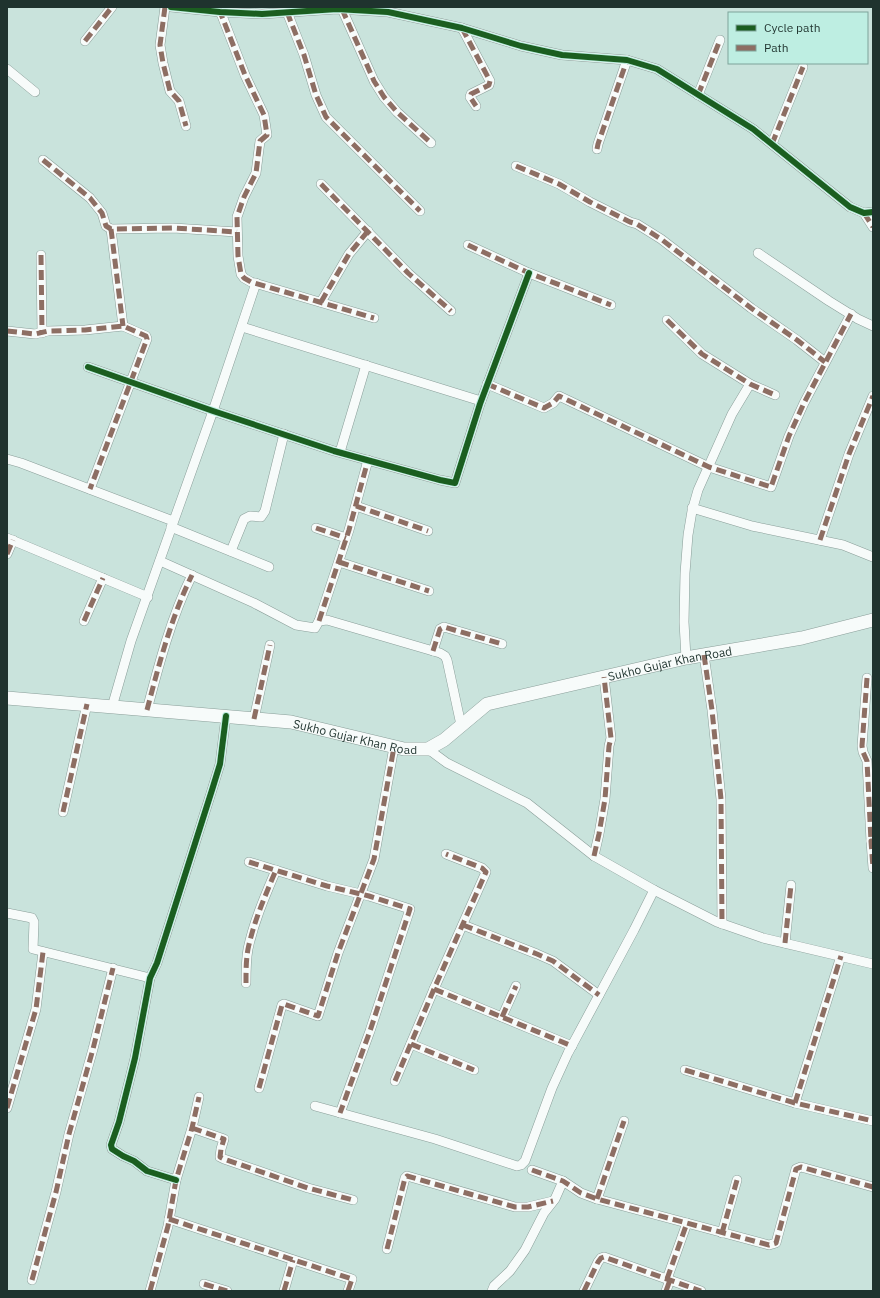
<svg xmlns="http://www.w3.org/2000/svg" width="880" height="1298" font-family="'IBM Plex Sans',sans-serif">
<style>
.lines{fill:none;stroke-linecap:round;stroke-linejoin:round}
.minor-casing{stroke:#8a9e99;stroke-width:10}
.secondary-casing{stroke:#8a9e99;stroke-width:14}
.minor{stroke:#f7fbfa;stroke-width:9}
.secondary{stroke:#f7fbfa;stroke-width:13}
.quiet{stroke:#8d6e63;stroke-width:5;stroke-dasharray:10 5;stroke-linecap:butt}
.cycleway-casing{stroke:#beeee2;stroke-width:8}
.cycleway{stroke:#1b5e20;stroke-width:6}
.labels{text-anchor:middle;dominant-baseline:central;stroke-width:3;stroke-linejoin:round;paint-order:stroke}
.street-label{font-size:12px;fill:#1f332e;stroke:#beeee2}
</style>
<rect width="100%" height="100%" fill="#c9e3dc"/>
<g class="lines">
<defs>
<g id="minor">
<polyline points="165,7 160,45 163,63 170,91 179,101 186,126"/>
<polyline points="171,7 220,12 262,14 337,9 388,12 462,28 521,46 562,55 627,60 657,69 753,129 850,207 864,213 873,212"/>
<polyline points="219,8 245,75 264,115 267,135 260,141 256,173 244,197 237,217 238,256 241,274 244,278 251,282 374,318"/>
<polyline points="342,9 374,81 384,97 397,112 431,143"/>
<polyline points="287,12 304,55 316,95 326,117 420,211"/>
<polyline points="462,28 490,81 489,85 471,94 470,97 476,106"/>
<polyline points="85,41 112,7"/>
<polyline points="7,69 35,92"/>
<polyline points="698,95 720,40"/>
<polyline points="772,144 803,67"/>
<polyline points="597,149 598,144 627,60"/>
<polyline points="43,160 90,198 102,213 106,226 111,229 173,228 237,232"/>
<polyline points="516,166 559,184 590,202 630,222 637,224 661,239 751,308 797,340 825,362"/>
<polyline points="321,184 408,273 451,311"/>
<polyline points="864,213 873,227"/>
<polyline points="111,229 123,326"/>
<polyline points="468,245 529,273 611,305"/>
<polyline points="758,253 829,301 858,319 873,326"/>
<polyline points="41,255 42,333"/>
<polyline points="321,302 349,254 368,231"/>
<polyline points="667,320 702,354 750,384 775,395"/>
<polyline points="242,327 481,401"/>
<polyline points="7,331 35,334 48,331 85,330 123,326 146,336 147,339 90,489"/>
<polyline points="88,367 213,411 334,451 440,480 455,483 480,404 529,273"/>
<polyline points="487,384 544,408 553,403 559,396 709,467 771,487 789,436 804,403 851,314"/>
<polyline points="340,452 366,365"/>
<polyline points="7,459 21,463 173,521"/>
<polyline points="356,506 428,531"/>
<polyline points="692,508 752,526 843,545 873,557"/>
<polyline points="171,527 269,567"/>
<polyline points="316,528 346,538"/>
<polyline points="7,538 148,597"/>
<polyline points="820,540 849,454 873,396"/>
<polyline points="231,551 244,519 250,516 261,517 265,511 284,434"/>
<polyline points="7,554 13,540"/>
<polyline points="160,561 254,603 296,625 315,628 319,621 327,620 440,653 445,656 447,660 461,725"/>
<polyline points="339,562 429,591"/>
<polyline points="84,621 103,578"/>
<polyline points="319,621 349,530 368,460"/>
<polyline points="433,651 440,629 444,627 502,644"/>
<polyline points="704,655 712,710 721,799 722,924"/>
<polyline points="686,658 684,622 685,573 688,535 692,511 698,490 732,414 750,384"/>
<polyline points="867,678 862,746 863,752 867,761 871,841"/>
<polyline points="112,707 131,641 213,411 256,283"/>
<path d="M147,710C159,664 171,618 192,575"/>
<polyline points="254,719 270,645"/>
<polyline points="428,749 447,763 527,803 594,856 654,890 717,922 763,938 873,964"/>
<polyline points="63,812 87,704"/>
<polyline points="873,841 871,841 873,868"/>
<polyline points="594,856 599,834 605,799 609,746 611,738 604,677"/>
<polyline points="249,862 327,886 369,896 410,909 370,1031 340,1113"/>
<polyline points="7,913 32,918 34,922 33,949 150,978"/>
<polyline points="463,925 537,954 553,961 599,995"/>
<polyline points="785,943 791,885"/>
<path d="M246,983C246,971 246,960 248,949C254,921 265,896 276,870"/>
<polyline points="434,989 572,1046"/>
<polyline points="502,1017 516,986"/>
<polyline points="411,1044 474,1070"/>
<polyline points="685,1070 795,1103 873,1121"/>
<polyline points="395,1081 434,989 486,872 482,868 446,854"/>
<polyline points="259,1088 282,1005 284,1004 318,1016 338,953 374,859 394,747"/>
<polyline points="795,1103 841,956"/>
<polyline points="315,1106 435,1139 517,1166 521,1165 525,1161 552,1088 568,1053 634,930 654,890"/>
<polyline points="7,1108 36,1009 43,952"/>
<polyline points="192,1128 224,1139 221,1149 220,1157 224,1159 308,1188 353,1200"/>
<polyline points="532,1170 563,1181 581,1193 597,1199 769,1245 776,1243 796,1169 801,1167 873,1187"/>
<polyline points="176,1180 147,1171 134,1161 123,1156 112,1149 111,1145 119,1122 135,1058 150,978 157,963 212,790 220,764 226,716"/>
<polyline points="597,1199 624,1121"/>
<polyline points="169,1219 352,1279 348,1291"/>
<polyline points="722,1233 737,1180"/>
<polyline points="387,1249 405,1178 407,1176 515,1207 528,1207 553,1201"/>
<polyline points="667,1279 687,1223"/>
<polyline points="32,1280 56,1192 69,1134 93,1049 113,968"/>
<polyline points="204,1284 227,1291"/>
<polyline points="150,1291 168,1226 176,1180 192,1128 199,1097"/>
<polyline points="284,1291 293,1260"/>
<polyline points="492,1291 494,1286 510,1271 525,1250 544,1213 555,1199 563,1181"/>
<polyline points="584,1291 598,1262 601,1258 604,1257 701,1291"/>
<polyline points="666,1291 670,1280"/>
</g>
<g id="secondary">
<path id="s1" d="M7,698L291,722L404,749H428L444,740L487,704L686,658L802,638L873,620"/>
</g>
</defs>
<use href="#minor" class="minor-casing"/>
<use href="#secondary" class="secondary-casing"/>
<use href="#minor" class="minor"/>
<use href="#secondary" class="secondary"/>
<g class="quiet">
<polyline points="165,7 160,45 163,63 170,91 179,101 186,126"/>
<polyline points="219,9 245,75 264,115 267,135 260,141 256,173 244,197 237,217 238,256 241,274 244,278 251,282 374,318"/>
<polyline points="342,9 374,81 384,97 397,112 431,143"/>
<polyline points="287,12 304,55 316,95 326,117 420,211"/>
<polyline points="462,28 490,81 489,85 471,94 470,97 476,106"/>
<polyline points="85,41 112,7"/>
<polyline points="698,95 720,40"/>
<polyline points="772,144 803,67"/>
<polyline points="597,149 598,144 627,60"/>
<polyline points="43,160 90,198 102,213 106,226 111,229 173,228 237,232"/>
<polyline points="516,166 559,184 590,202 630,222 637,224 661,239 751,308 797,340 825,362"/>
<polyline points="321,184 408,273 451,311"/>
<polyline points="864,213 873,227"/>
<polyline points="111,229 123,326"/>
<polyline points="468,245 529,273 611,305"/>
<polyline points="41,255 42,333"/>
<polyline points="321,302 349,254 368,231"/>
<polyline points="667,320 702,354 750,384 775,395"/>
<polyline points="7,331 35,334 48,331 85,330 123,326 146,336 147,339 90,489"/>
<polyline points="487,384 544,408 553,403 559,396 709,467 771,487 789,436 804,403 851,314"/>
<polyline points="356,506 428,531"/>
<polyline points="316,528 346,538"/>
<polyline points="820,540 849,454 873,396"/>
<polyline points="7,554 13,540"/>
<polyline points="339,562 429,591"/>
<polyline points="84,621 103,578"/>
<polyline points="319,621 349,530 368,460"/>
<polyline points="433,651 440,629 444,627 502,644"/>
<polyline points="704,655 712,710 721,799 722,924"/>
<polyline points="867,678 862,746 863,752 867,761 871,841"/>
<path d="M147,710C159,664 171,618 192,575"/>
<polyline points="254,719 270,645"/>
<polyline points="63,812 87,704"/>
<polyline points="873,841 871,841 873,868"/>
<polyline points="594,856 599,834 605,799 609,746 611,738 604,677"/>
<polyline points="249,862 327,886 369,896 410,909 370,1031 340,1113"/>
<polyline points="463,925 537,954 553,961 599,995"/>
<polyline points="785,943 791,885"/>
<path d="M246,983C246,971 246,960 248,949C254,921 265,896 276,870"/>
<polyline points="434,989 572,1046"/>
<polyline points="502,1017 516,986"/>
<polyline points="411,1044 474,1070"/>
<polyline points="685,1070 795,1103 873,1121"/>
<polyline points="395,1081 434,989 486,872 482,868 446,854"/>
<polyline points="259,1088 282,1005 284,1004 318,1016 338,953 374,859 394,747"/>
<polyline points="795,1103 841,956"/>
<polyline points="7,1108 36,1009 43,952"/>
<polyline points="192,1128 224,1139 221,1149 220,1157 224,1159 308,1188 353,1200"/>
<polyline points="532,1170 563,1181 581,1193 597,1199 769,1245 776,1243 796,1169 801,1167 873,1187"/>
<polyline points="597,1199 624,1121"/>
<polyline points="169,1219 352,1279 348,1291"/>
<polyline points="722,1233 737,1180"/>
<polyline points="387,1249 405,1178 407,1176 515,1207 528,1207 553,1201"/>
<polyline points="667,1279 687,1223"/>
<polyline points="32,1280 56,1192 69,1134 93,1049 113,968"/>
<polyline points="204,1284 227,1291"/>
<polyline points="150,1291 168,1226 176,1180 192,1128 199,1097"/>
<polyline points="284,1291 293,1260"/>
<polyline points="584,1291 598,1262 601,1258 604,1257 701,1291"/>
<polyline points="666,1291 670,1280"/>
</g>
<defs>
<g id="cycleway">
<polyline points="171,7 220,12 262,14 337,9 388,12 462,28 521,46 562,55 627,60 657,69 753,129 850,207 864,213 873,212"/>
<polyline points="88,367 213,411 334,451 440,480 455,483 480,404 529,273"/>
<polyline points="176,1180 147,1171 134,1161 123,1156 112,1149 111,1145 119,1122 135,1058 150,978 157,963 212,790 220,764 226,716"/>
</g>
</defs>
<use href="#cycleway" class="cycleway-casing"/>
<use href="#cycleway" class="cycleway"/>
</g>
<g class="labels">
<g class="street-label">
<text stroke="none"><textPath href="#s1" startOffset="687">Sukho Gujar Khan Road</textPath></text>
<text stroke="none"><textPath href="#s1" startOffset="351">Sukho Gujar Khan Road</textPath></text>
</g>
</g>
<rect width="880" height="1298" fill="none" stroke="#1f332e" stroke-width="16"/>
<rect x="728" y="12" width="140" height="52" fill="#beeee2" stroke="#7ea39a"/>
<rect x="736" y="25" width="20" height="6" fill="#1b5e20" stroke="#7ea39a"/>
<text x="764" y="32" font-size="12" fill="#1f332e">Cycle path</text>
<rect x="736" y="45" width="20" height="6" fill="#8d6e63" stroke="#7ea39a"/>
<text x="764" y="52" font-size="12" fill="#1f332e">Path</text>
</svg>
